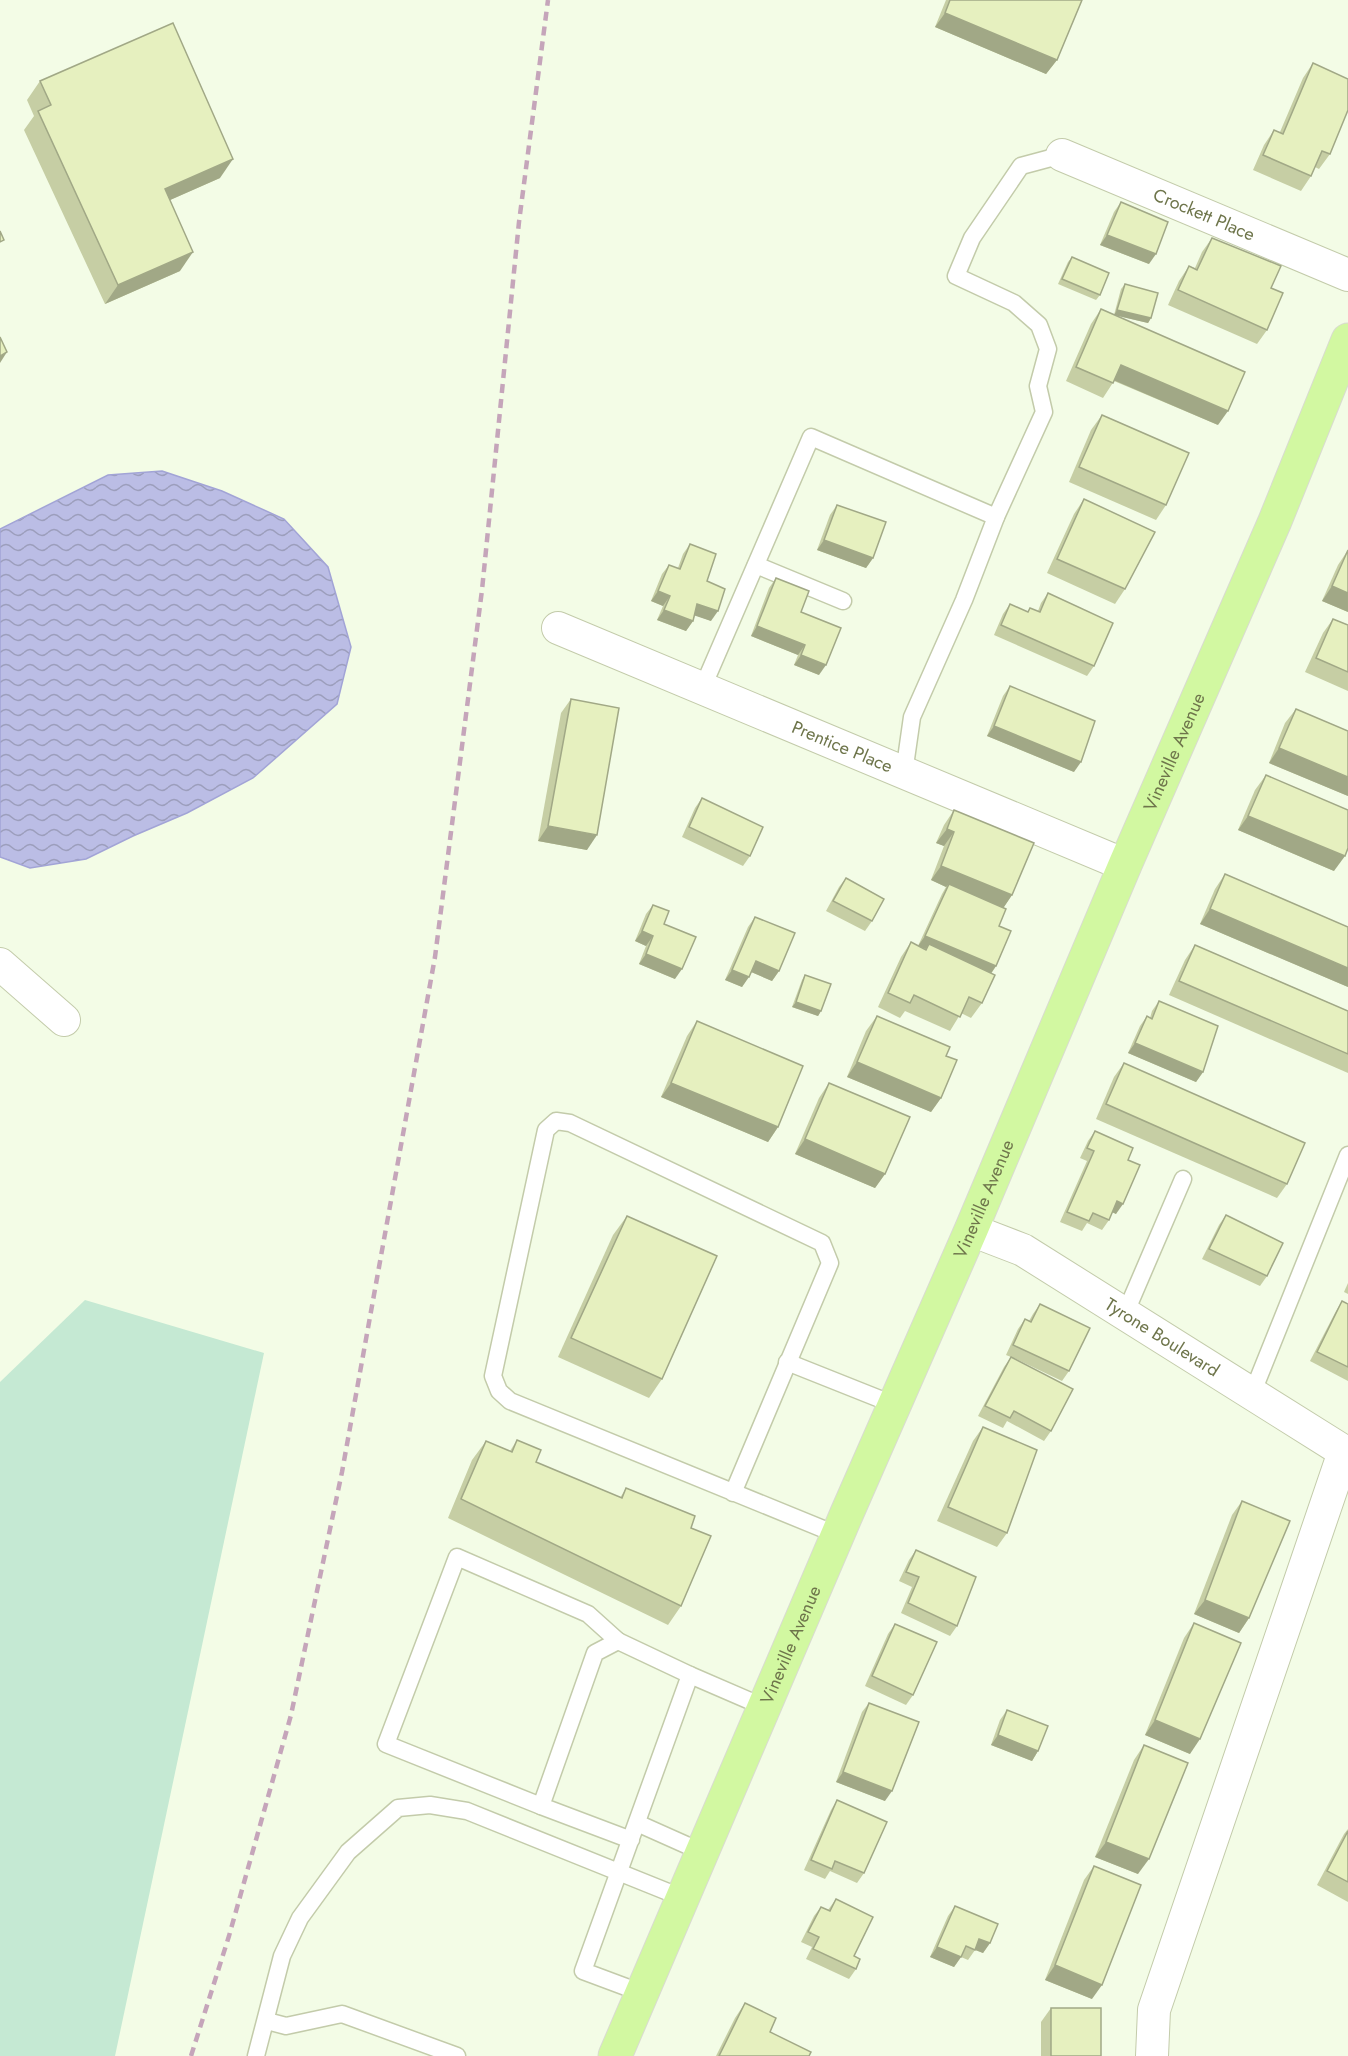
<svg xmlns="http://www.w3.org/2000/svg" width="1348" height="2056" font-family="Jost,sans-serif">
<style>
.grass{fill:#c5e9d3}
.water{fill:url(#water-waves);stroke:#a2a4d6;stroke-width:1.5}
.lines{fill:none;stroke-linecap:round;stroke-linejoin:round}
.lane-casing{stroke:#c3cbaa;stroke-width:19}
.street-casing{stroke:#c3cbaa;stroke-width:34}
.primary-casing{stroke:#d9dbd0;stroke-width:35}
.lane{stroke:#fff;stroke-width:16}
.street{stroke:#fff;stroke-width:32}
.primary{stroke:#d2f8a1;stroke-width:33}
.rail{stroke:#c5a5ba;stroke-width:4.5;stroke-dasharray:9 6;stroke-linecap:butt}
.wall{fill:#c6cea4}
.shaded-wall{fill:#a1a886}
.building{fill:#e6f0bf;stroke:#a1a886;stroke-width:1.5}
.labels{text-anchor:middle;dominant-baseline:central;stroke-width:6;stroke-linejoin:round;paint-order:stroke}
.street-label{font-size:18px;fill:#6e754b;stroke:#f7feed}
</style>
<defs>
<pattern id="water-waves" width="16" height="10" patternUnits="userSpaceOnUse" patternTransform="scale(1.5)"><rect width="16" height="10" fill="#bbbde5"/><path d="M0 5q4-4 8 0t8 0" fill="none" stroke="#9c9ebc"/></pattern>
</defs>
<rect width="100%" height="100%" fill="#f3fce6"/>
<polygon class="grass" points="85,1300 264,1353 115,2056 0,2056 0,1382"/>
<polygon class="water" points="162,471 222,491 284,519 328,567 351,647 337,704 253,778 187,813 133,836 86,859 30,868 0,857 0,529 108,475"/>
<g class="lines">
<defs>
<g id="lane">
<polyline points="996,517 1044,412 1038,386 1048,349 1039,325 1014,303 956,276 972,238 1021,166 1062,155"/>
<polyline points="756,565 843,601"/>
<polyline points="702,689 811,437 996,517 964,600 912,717 904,773"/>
<polyline points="1125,1314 1183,1179"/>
<polyline points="787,1362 895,1405"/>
<polyline points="1252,1394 1348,1155"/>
<polyline points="733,1493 830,1263 822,1243 570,1123 556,1121 546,1130 493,1376 499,1391 510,1401 838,1535"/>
<polyline points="690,1675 764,1707"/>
<polyline points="541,1806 386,1744 457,1557 588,1614 618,1641"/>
<polyline points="637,1823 702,1852"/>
<polyline points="631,1840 541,1806 595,1653 618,1641 690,1675 583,1971 642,1993"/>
<polyline points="267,2021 286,2026 342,2014 457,2056"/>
<polyline points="256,2056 282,1956 300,1918 348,1852 398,1808 430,1805 467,1811 683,1898"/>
</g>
<g id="street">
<path id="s1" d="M1062,155L1348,275"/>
<path id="s2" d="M558,628L1125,865"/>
<polyline points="0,964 64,1020"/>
<path id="s3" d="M971,1230L1023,1250L1348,1454"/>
<polyline points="1152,2056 1154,2010 1344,1452"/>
</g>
<g id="primary">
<path id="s4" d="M615,2056L847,1513L971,1230L1125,865L1275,521L1348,340"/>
</g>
</defs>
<use href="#lane" class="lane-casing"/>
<use href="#street" class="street-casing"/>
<use href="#primary" class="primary-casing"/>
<use href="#lane" class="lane"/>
<use href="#street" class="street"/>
<use href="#primary" class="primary"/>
<polyline class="rail" points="191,2056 229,1936 291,1715 342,1472 435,957 482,590 519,222 548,0"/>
</g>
<g class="wall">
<polygon points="946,0 1082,0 1057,60 1046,74 935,27"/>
<polygon points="1313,63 1330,154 1319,169 1315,167 1311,176 1301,191 1253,170 1264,145 1274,130 1280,132 1303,78"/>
<polygon points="40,81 220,178 170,200 180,271 105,304 24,130 34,116 27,100"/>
<polygon points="1121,202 1149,264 1100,245 1114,212"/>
<polygon points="1212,238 1271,288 1267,330 1257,344 1168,305 1179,281 1189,266 1195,268 1202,252"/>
<polygon points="1072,257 1100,295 1096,300 1058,284 1068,262"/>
<polygon points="1125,284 1151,318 1148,323 1114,315 1121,289"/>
<polygon points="1101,309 1218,425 1114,381 1103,398 1066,381 1091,324"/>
<polygon points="1102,415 1166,505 1156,520 1069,482 1091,430"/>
<polygon points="1084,499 1125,589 1115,604 1047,573 1074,514"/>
<polygon points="837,505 873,558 866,568 817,550 830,515"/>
<polygon points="690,544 707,581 711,621 695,615 693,621 686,631 657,620 663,606 651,601 662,574 669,565 678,568 683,554"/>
<polygon points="1348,550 1348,612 1322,601 1338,565"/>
<polygon points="776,578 801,612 819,675 794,665 798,655 751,636 769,588"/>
<polygon points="1048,593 1094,666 1087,676 994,635 1003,614 1010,604 1028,612 1030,608 1038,611 1041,603"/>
<polygon points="1333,619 1348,625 1348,691 1305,672 1323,633"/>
<polygon points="1010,686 1074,772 987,736 1003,696"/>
<polygon points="571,699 587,850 538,841 561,713"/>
<polygon points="1296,709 1348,731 1348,796 1269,763 1285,723"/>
<polygon points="1266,775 1334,871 1238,830 1255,790"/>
<polygon points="702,798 750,856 743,866 682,837 695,808"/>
<polygon points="954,810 1012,895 1003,908 999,926 996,966 991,974 982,1003 971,1018 961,1013 950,1031 905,1011 900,1018 878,1007 901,957 911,942 918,946 942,894 946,887 931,880 944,846 936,843 944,825"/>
<polygon points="1225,874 1348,927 1348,987 1200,924 1215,889"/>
<polygon points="846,878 872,921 865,931 826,911 839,887"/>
<polygon points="653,905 664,924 675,979 639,964 646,946 635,941 646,914"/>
<polygon points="755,917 779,971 772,981 751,972 742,987 725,980 748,927"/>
<polygon points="1195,945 1348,1011 1348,1073 1169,995 1185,960"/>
<polygon points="805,975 821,1011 818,1016 792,1007 802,980"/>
<polygon points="1159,1001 1203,1072 1196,1082 1128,1053 1140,1026 1147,1016 1150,1018 1152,1011"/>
<polygon points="877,1016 946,1056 941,1098 931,1112 847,1077 866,1031"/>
<polygon points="697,1021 778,1127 768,1142 661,1097 687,1036"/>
<polygon points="1124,1063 1287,1184 1277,1198 1096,1119 1114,1077"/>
<polygon points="829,1083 885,1174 875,1188 795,1154 819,1098"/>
<polygon points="1095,1131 1128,1160 1116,1214 1112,1212 1109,1220 1102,1230 1087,1223 1082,1231 1060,1222 1087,1161 1080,1158 1088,1141"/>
<polygon points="1226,1215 1267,1276 1260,1286 1202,1259 1219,1225"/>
<polygon points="627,1216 662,1379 649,1398 558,1357 613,1235"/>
<polygon points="1348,1283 1348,1294 1344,1292"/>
<polygon points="1342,1301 1348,1304 1348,1381 1310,1361 1336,1311"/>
<polygon points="1040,1304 1069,1371 1062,1381 1014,1358 1051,1431 1044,1441 1007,1421 1003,1428 978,1416 1004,1367 1011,1357 1006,1355 1018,1329 1025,1319 1029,1321 1033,1314"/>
<polygon points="983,1427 1007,1533 997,1547 937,1521 973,1441"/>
<polygon points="517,1440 536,1462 620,1498 626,1488 691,1528 681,1606 668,1625 448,1518 472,1460 486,1441 510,1451"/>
<polygon points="1242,1501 1249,1618 1239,1633 1194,1614 1232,1515"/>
<polygon points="916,1550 957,1626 950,1636 901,1613 912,1587 899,1581 909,1560"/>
<polygon points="1194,1623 1190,1754 1145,1735 1184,1638"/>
<polygon points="895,1624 913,1695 906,1705 865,1686 888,1634"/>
<polygon points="869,1703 885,1801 836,1782 862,1712"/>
<polygon points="1007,1710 1038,1751 1032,1761 991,1745 1000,1720"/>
<polygon points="1144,1745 1138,1874 1095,1857 1134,1760"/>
<polygon points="837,1800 864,1873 857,1883 830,1871 825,1879 804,1870 831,1810"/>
<polygon points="1348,1829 1348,1902 1317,1885 1344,1834"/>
<polygon points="1094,1866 1092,1999 1045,1980 1084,1880"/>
<polygon points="836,1899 854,1956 856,1969 849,1979 806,1959 812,1947 801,1942 814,1916 821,1907 828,1910"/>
<polygon points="955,1906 990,1943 983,1953 975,1950 968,1960 961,1957 954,1967 930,1957 948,1916"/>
<polygon points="745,2003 770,2032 809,2056 716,2056 735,2018"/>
<polygon points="1051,2008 1101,2056 1041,2056 1041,2022"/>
</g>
<g class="shaded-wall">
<polygon points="945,13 1057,60 1046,74 935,27"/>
<polygon points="233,159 220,178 152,208 165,189"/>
<polygon points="1107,235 1156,254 1149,264 1100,245"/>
<polygon points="193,252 180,271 105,304 118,285"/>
<polygon points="1117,310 1151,318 1148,323 1114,315"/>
<polygon points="7,352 0,363 0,356"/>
<polygon points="1121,365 1228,411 1218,425 1111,379"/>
<polygon points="824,540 873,558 866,568 817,550"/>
<polygon points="1332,586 1348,593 1348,612 1322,601"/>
<polygon points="658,591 670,596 663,606 651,601"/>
<polygon points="697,604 718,611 711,621 690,614"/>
<polygon points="664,610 693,621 686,631 657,620"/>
<polygon points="757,626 805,645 798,655 751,636"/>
<polygon points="801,655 826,665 819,675 794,665"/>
<polygon points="994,726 1081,762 1074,772 987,736"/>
<polygon points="1279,748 1348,777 1348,796 1269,763"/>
<polygon points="1248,816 1345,856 1334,871 1238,830"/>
<polygon points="548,826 597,835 587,850 538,841"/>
<polygon points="947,829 954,832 944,846 936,843"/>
<polygon points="941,866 1012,895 1002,910 949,884 946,887 931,880"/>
<polygon points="1210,909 1348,968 1348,987 1200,924"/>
<polygon points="642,931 653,936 646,946 635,941"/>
<polygon points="925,936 996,966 989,976 929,944 926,949 918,946"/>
<polygon points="646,954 682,969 675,979 639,964"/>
<polygon points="756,961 779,971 772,981 749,971"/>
<polygon points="732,970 749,977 742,987 725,980"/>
<polygon points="796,1002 821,1011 818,1016 792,1007"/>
<polygon points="1135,1043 1203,1072 1196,1082 1128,1053"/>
<polygon points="857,1062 941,1098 931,1112 847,1077"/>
<polygon points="671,1083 778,1127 768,1142 661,1097"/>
<polygon points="805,1139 885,1174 875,1188 795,1154"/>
<polygon points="1117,1201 1123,1204 1116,1214 1110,1211"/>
<polygon points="1205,1600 1249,1618 1239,1633 1194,1614"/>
<polygon points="1155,1720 1200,1739 1190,1754 1145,1735"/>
<polygon points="998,1735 1038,1751 1032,1761 991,1745"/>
<polygon points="843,1772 892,1791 885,1801 836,1782"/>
<polygon points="1106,1842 1149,1859 1138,1874 1095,1857"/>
<polygon points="979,1939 990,1943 983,1953 973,1949"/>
<polygon points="937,1947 961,1957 954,1967 930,1957"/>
<polygon points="1055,1965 1102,1985 1092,1999 1045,1980"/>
</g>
<g class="building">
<polygon points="950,0 1082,0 1057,60 945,13"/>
<polygon points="173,23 233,159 165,189 193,252 118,285 38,111 51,105 40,81"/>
<polygon points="1313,63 1348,79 1348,110 1330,154 1322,151 1311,176 1263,155 1274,130 1283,134"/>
<polygon points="1121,202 1168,222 1156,254 1107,235"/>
<polygon points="0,231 4,240 0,242"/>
<polygon points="1212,238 1281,266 1271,288 1283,293 1267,330 1178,290 1189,266 1197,270"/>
<polygon points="1072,257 1109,273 1100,295 1062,279"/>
<polygon points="1125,284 1158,293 1151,318 1117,310"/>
<polygon points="1101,309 1245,372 1228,411 1121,365 1113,383 1076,367"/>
<polygon points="0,337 7,352 0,356"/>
<polygon points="1102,415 1189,453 1166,505 1079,467"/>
<polygon points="1084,499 1155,532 1125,589 1057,559"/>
<polygon points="837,505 886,522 873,558 824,540"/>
<polygon points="690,544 716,554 707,581 725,589 718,611 697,604 693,621 664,610 670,596 658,591 669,565 680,569"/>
<polygon points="1348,550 1348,593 1332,586"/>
<polygon points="776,578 809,591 801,612 841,628 826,665 801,655 805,645 757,626"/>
<polygon points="1048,593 1113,623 1094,666 1001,625 1010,604 1028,612 1030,608 1040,612"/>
<polygon points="1333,619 1348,625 1348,672 1316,658"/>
<polygon points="1010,686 1095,721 1081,762 994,726"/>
<polygon points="571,699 619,708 597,835 548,826"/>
<polygon points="1296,709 1348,731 1348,777 1279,748"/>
<polygon points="1266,775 1348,810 1348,848 1345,856 1248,816"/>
<polygon points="702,798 763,827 750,856 689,827"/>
<polygon points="954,810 1034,843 1012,895 941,866 954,832 947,829"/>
<polygon points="1225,874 1348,927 1348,968 1210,909"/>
<polygon points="846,878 884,899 872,921 833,901"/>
<polygon points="949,884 1006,909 999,926 1011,931 996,966 925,936"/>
<polygon points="653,905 669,911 664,924 696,937 682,969 646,954 653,936 642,931"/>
<polygon points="755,917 795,933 779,971 756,961 749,977 732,970"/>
<polygon points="911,942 926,950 929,944 995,975 982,1003 969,997 960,1017 914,995 910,1003 888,993"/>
<polygon points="1195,945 1348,1011 1348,1054 1179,981"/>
<polygon points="805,975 831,984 821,1011 796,1002"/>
<polygon points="1159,1001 1218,1026 1203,1072 1135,1043 1147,1016 1152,1019"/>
<polygon points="877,1016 950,1047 946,1056 957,1060 941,1098 857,1062"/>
<polygon points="697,1021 803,1066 778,1127 671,1083"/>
<polygon points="1124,1063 1305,1143 1287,1184 1106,1104"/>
<polygon points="829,1083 910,1117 885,1174 805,1139"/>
<polygon points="1095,1131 1133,1148 1128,1160 1140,1165 1123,1204 1117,1201 1109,1220 1093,1213 1089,1221 1067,1212 1094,1151 1087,1148"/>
<polygon points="1226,1215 1283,1243 1267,1276 1209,1249"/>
<polygon points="627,1216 717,1256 662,1379 571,1338"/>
<polygon points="1342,1301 1348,1304 1348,1367 1317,1352"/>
<polygon points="1040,1304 1090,1328 1069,1371 1013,1345 1025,1319 1031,1322"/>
<polygon points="1011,1357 1073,1389 1051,1431 1014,1411 1010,1418 985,1406"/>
<polygon points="983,1427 1037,1450 1007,1533 948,1507"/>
<polygon points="517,1440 541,1450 536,1462 622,1498 626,1488 695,1516 691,1528 711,1536 681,1606 461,1499 486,1441 512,1452"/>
<polygon points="1242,1501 1290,1521 1249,1618 1205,1600"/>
<polygon points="916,1550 976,1577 957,1626 908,1603 919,1577 906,1572"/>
<polygon points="1194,1623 1241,1643 1200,1739 1155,1720"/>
<polygon points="895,1624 937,1642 913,1695 872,1676"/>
<polygon points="869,1703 919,1722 892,1791 843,1772"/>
<polygon points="1007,1710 1048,1726 1038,1751 998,1735"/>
<polygon points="1144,1745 1188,1763 1149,1859 1106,1842"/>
<polygon points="837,1800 887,1822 864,1873 835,1861 832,1869 811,1860"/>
<polygon points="1348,1831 1348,1882 1327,1871"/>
<polygon points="1094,1866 1141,1885 1102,1985 1055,1965"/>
<polygon points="836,1899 873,1917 854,1956 860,1959 856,1969 813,1949 819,1937 808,1932 821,1907 830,1911"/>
<polygon points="955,1906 998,1924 990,1943 979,1939 975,1950 966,1946 961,1957 937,1947"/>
<polygon points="745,2003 776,2018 770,2032 811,2052 809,2056 719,2056"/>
<rect x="1051" y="2008" width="50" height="48"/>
</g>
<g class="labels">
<g class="street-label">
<text stroke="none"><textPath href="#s1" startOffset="154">Crockett Place</textPath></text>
<text stroke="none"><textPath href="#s2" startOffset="308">Prentice Place</textPath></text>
<text stroke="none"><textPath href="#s4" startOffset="1419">Vineville Avenue</textPath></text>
<text stroke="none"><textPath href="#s4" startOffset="933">Vineville Avenue</textPath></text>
<text stroke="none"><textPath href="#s3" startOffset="220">Tyrone Boulevard</textPath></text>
<text stroke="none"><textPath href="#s4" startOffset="447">Vineville Avenue</textPath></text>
</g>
</g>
</svg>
